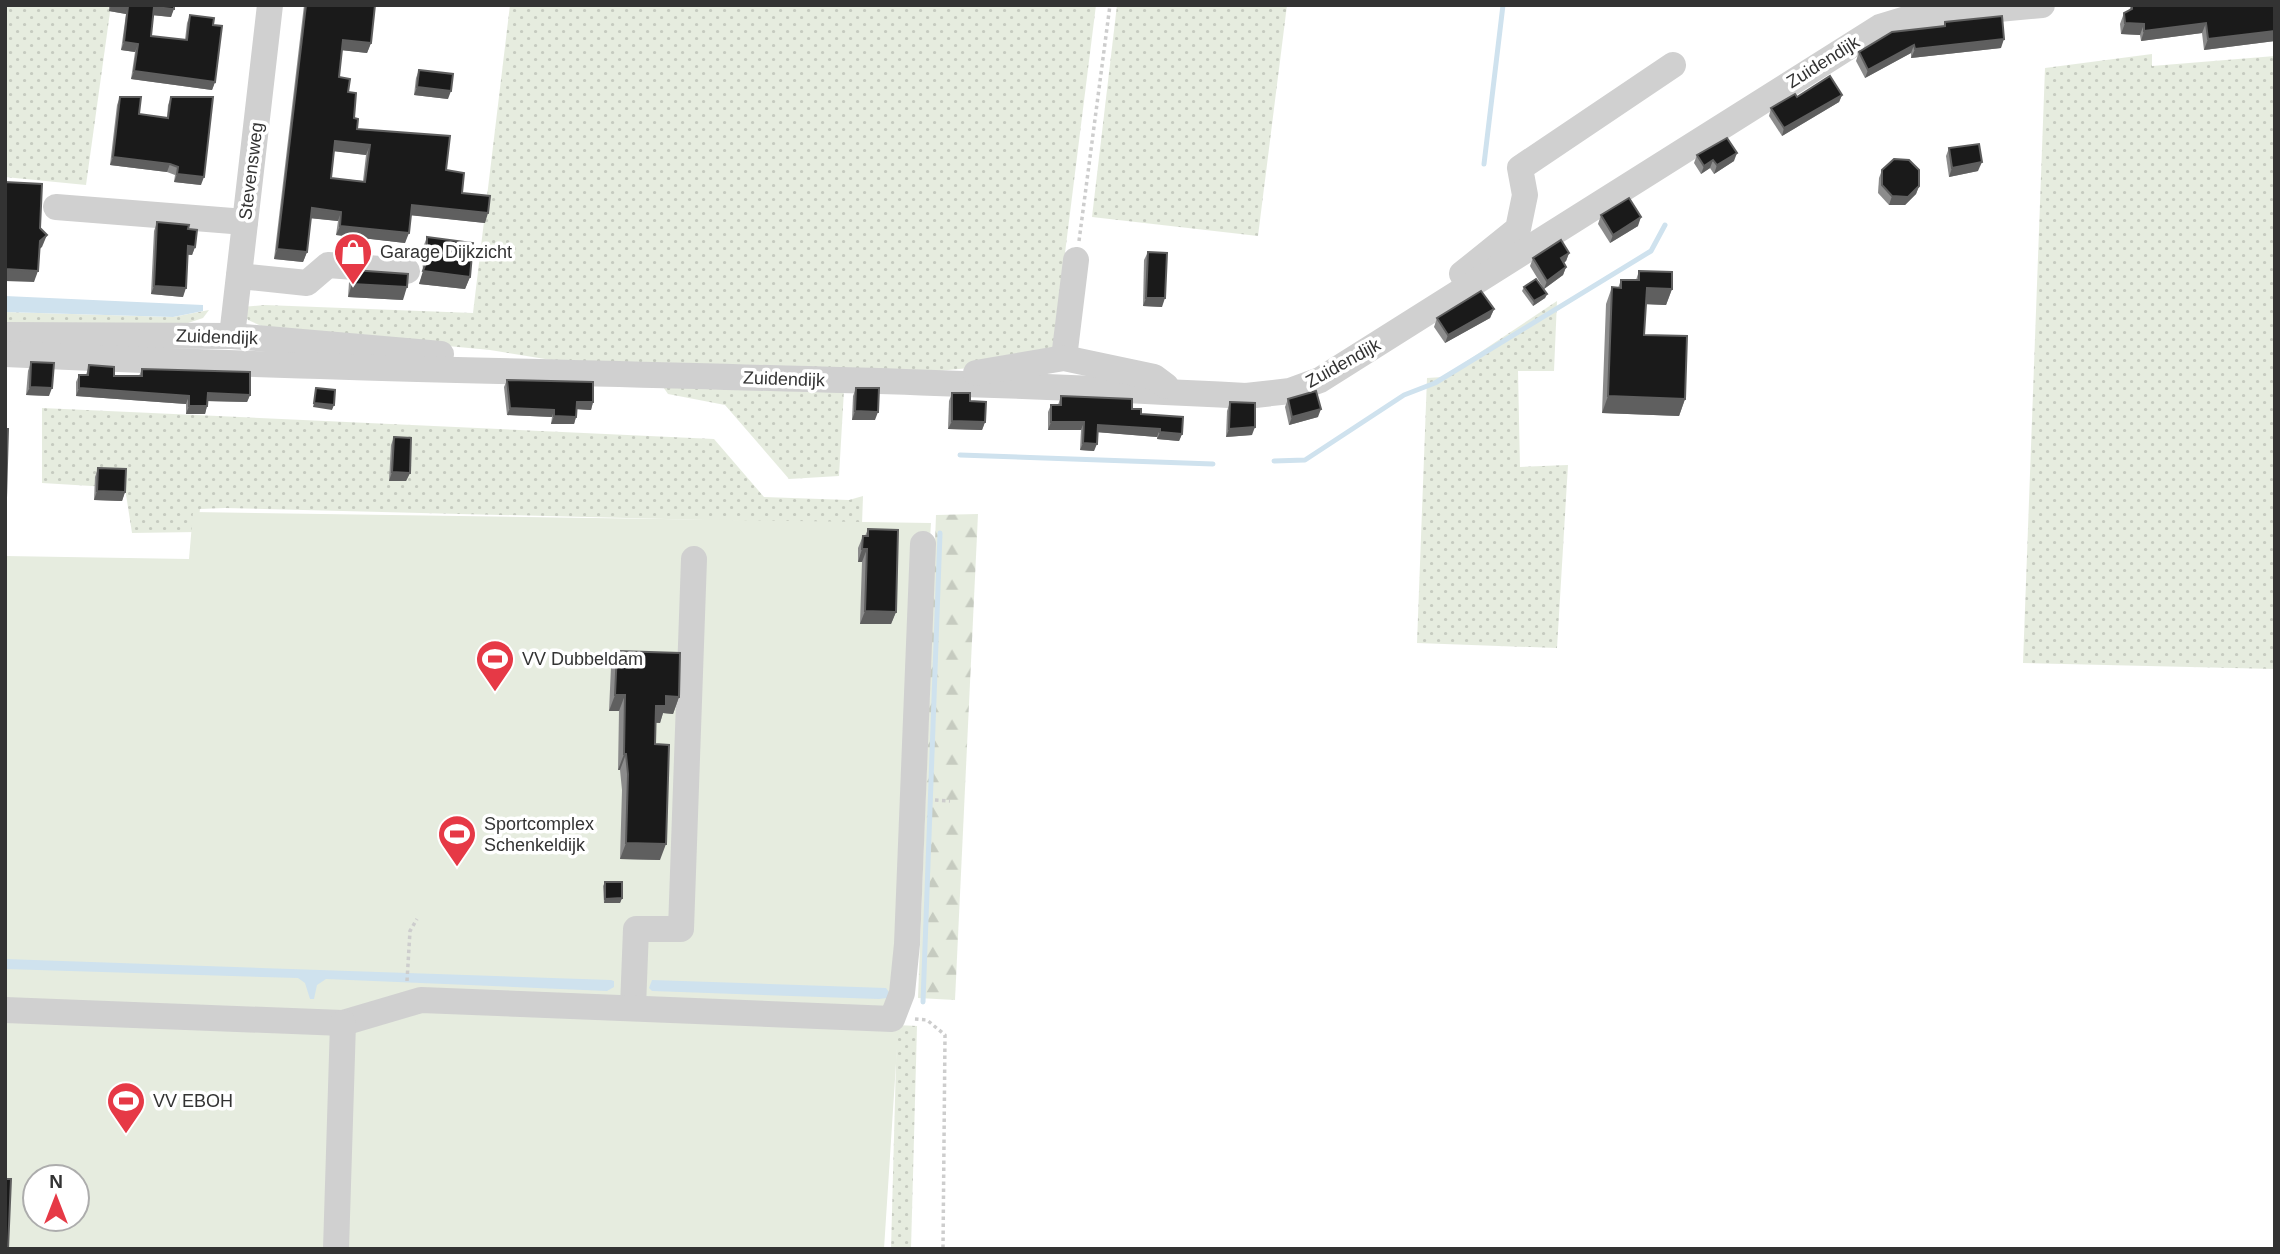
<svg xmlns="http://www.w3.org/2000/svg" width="2280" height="1254" font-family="Arial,sans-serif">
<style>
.grass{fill:url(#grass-dots)}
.forest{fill:url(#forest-firs)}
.garden{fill:#e6ecdf;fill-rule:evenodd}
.water{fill:#cfe2ee}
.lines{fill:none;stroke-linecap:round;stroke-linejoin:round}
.stream{stroke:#cfe2ee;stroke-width:5}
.path{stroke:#cdcdcd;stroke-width:3.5;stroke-dasharray:3.5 3.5;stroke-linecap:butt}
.minor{stroke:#d0d0d0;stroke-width:26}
.wall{fill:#8c8c8c;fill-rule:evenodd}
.shaded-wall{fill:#5f5f5f}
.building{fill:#1a1a1a;stroke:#5f5f5f;stroke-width:2;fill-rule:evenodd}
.labels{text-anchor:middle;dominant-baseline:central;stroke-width:7;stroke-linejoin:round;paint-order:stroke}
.street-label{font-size:18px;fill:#333;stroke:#fff}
.poi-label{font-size:18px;fill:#333;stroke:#fff;text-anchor:start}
</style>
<defs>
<pattern id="grass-dots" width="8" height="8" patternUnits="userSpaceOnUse" patternTransform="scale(1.75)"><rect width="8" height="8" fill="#e6ecdf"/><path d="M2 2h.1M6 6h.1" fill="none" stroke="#c6cbc0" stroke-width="1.8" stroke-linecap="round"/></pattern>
<pattern id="forest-firs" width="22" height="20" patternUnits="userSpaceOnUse" patternTransform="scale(1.75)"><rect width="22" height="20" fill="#e6ecdf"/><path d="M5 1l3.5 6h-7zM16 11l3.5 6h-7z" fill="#c6cbc0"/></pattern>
</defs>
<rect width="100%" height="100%" fill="#fff"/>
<g class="grass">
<polygon points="5,5 111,5 86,185 5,177"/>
<polygon points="510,5 1096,5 1053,349 1044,361 905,374 570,363 490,350 268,329 248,320 242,307 265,305 473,313"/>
<polygon points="1117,5 1287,5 1258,236 1092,217"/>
<polygon points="2152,54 2152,66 2275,56 2275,669 2023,663 2045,68"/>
<polygon points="1557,301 1554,371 1518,371 1520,467 1568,465 1557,648 1417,643 1427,378 1443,377"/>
<polygon points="209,310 203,318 188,323 5,327 5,312 173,317"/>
<polygon points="661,384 844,390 839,476 789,479 725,405 668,394"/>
<polygon points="42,408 714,439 764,497 849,500 863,496 862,524 225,508 200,509 197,532 132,533 125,488 42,483"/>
<polygon points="897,1025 917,1026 911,1249 891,1249"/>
</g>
<polygon class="forest" points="978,514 955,1000 918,998 936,515"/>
<path class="garden" d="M193,512L931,523L884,1249H5V556L189,559ZM35,1177H77V1219H35Z"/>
<g class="water">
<polygon points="5,296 203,305 203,311 173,317 5,312"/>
<polygon points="5,959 611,980 614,981 614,987 607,991 326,979 317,985 314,999 310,999 305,983 298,978 5,969"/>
<polygon points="652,980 886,988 889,992 887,998 879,999 652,991 649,988"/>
</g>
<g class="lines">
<g class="stream">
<polyline points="1484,164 1503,5"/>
<polyline points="960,455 1213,464"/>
<polyline points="1274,461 1305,460 1404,395 1435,383 1651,251 1665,225"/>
<polyline points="923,1002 940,533"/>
</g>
<g class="path">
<polyline points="1079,241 1110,5"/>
<polyline points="935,800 950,801"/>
<polyline points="407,981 410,931 417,919"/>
<polyline points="915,1019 927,1020 945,1035 943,1249"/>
</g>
<g class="minor">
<polyline points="56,207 245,222"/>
<polyline points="1462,274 1518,229 1525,195 1520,168 1673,65"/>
<polyline points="239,276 307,283 328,265 407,271"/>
<polyline points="5,335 232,336 441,354"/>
<polyline points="232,336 270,5"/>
<path d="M5,354C419,374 833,374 1246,396L1290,391L1320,380L1880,27L1913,17L2042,5"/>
<polyline points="1064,358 1076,260"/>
<polyline points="976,373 1064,358 1154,377 1166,386"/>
<polyline points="633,1007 636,929 681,929 694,559"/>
<polyline points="5,1010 343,1023 421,1000 892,1019 902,993 907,944 923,544"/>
<polyline points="336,1249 343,1023"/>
</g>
</g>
<g class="wall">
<polygon points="109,5 174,5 171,17 153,15 151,36 185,40 187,23 190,15 213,25 215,82 212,90 131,79 135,52 121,50 126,14 109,11"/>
<path d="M304,5H375L371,43L367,53L342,50L339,77L348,92L357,129L446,170L485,223L411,215L405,243L336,235L338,221L311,218L307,252L303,262L274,259ZM334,151L366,155L363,181L331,178Z"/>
<polygon points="2131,5 2275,5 2275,41 2204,50 2202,33 2141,41 2140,35 2121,34 2120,24 2124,13 2129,11"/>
<polygon points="1945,22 2001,48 1911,58 1911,53 1865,78 1856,61 1859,52 1943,27"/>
<polygon points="419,70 448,99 414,95 416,78"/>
<polygon points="1842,95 1839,102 1782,136 1769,116 1771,108"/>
<polygon points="120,97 139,114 167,118 168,105 171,97 201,185 174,182 175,175 167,172 110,165 117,105"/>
<polygon points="1949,148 1978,171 1949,177 1946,156"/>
<polygon points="1697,155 1734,161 1714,174 1710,168 1701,174 1694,163"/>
<polygon points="1882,170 1919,186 1916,194 1905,205 1889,205 1878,193 1879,178"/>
<polygon points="1601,215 1638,226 1610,243 1598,224"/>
<polygon points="157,222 188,229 195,247 192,255 187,255 183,297 151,294 154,231"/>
<polygon points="427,237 470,277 465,289 419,284 423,273 422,250"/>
<polygon points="1148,252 1162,307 1143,306 1144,260"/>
<polygon points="1569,253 1566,261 1564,263 1566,267 1563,275 1544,289 1530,266 1533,258"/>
<polygon points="353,270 403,300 348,297 349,282"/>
<polygon points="1639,271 1672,289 1666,305 1646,304 1644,335 1685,399 1679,416 1602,413 1606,304 1612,287 1618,288 1621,280 1636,280"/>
<polygon points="1524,287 1547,294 1545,298 1533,306 1522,291"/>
<polygon points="1494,309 1490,318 1445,343 1434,327 1437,318"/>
<polygon points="31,362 49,396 26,395 28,371"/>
<polygon points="89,365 114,376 139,376 142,369 250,395 247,402 208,401 207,406 205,414 186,414 186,404 76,396 76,382 79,375 86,375"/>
<polygon points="507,380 593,402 591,410 576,409 576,417 574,424 551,424 552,417 507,415 504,387"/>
<polygon points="856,388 875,420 852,420 853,396"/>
<polygon points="952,393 970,401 985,422 982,430 948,429 949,401"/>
<polygon points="1061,396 1132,409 1141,414 1182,434 1179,441 1157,439 1157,437 1097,432 1094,451 1080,450 1081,430 1048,430 1048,412 1051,405 1058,405"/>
<polygon points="1288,399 1318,417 1289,425 1285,407"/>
<polygon points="1230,402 1252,435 1226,437 1227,411"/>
<polygon points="394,437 410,473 406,481 389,481 391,445"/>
<polygon points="98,468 125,492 122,501 94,500 95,477"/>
<polygon points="868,529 896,612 891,624 860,624 862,562 858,562 858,548 863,536 865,536"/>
<polygon points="617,651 679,697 673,714 663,713 660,723 655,723 655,744 660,860 620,859 622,790 620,770 618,770 619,711 609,711 611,667"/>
<polygon points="605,882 622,898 620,903 604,903 603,886"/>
</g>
<g class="shaded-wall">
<polygon points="111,5 128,6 126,14 109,11"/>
<polygon points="154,7 174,9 171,17 151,15"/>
<polygon points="2125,23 2144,24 2140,35 2121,34"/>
<polygon points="2206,23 2202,33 2141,41 2144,31"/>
<polygon points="2275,31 2275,41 2204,50 2208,39"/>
<polygon points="2004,39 2001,48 1911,58 1915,49"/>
<polygon points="343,40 371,43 367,53 340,50"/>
<polygon points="124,42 138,44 135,52 121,50"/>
<polygon points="1914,45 1911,53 1865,78 1868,70"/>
<polygon points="134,71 215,82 212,90 131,79"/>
<polygon points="417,87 451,91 448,99 414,95"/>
<polygon points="1842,95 1839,102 1782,136 1784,128"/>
<polygon points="335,141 370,145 366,155 332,151"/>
<polygon points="1737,153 1734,161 1714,174 1717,165"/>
<polygon points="113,157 170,164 167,172 110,165"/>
<polygon points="1713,160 1710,168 1701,174 1704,166"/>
<polygon points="1982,162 1978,171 1949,177 1952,168"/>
<polygon points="177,174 204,177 201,185 174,182"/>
<polygon points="1919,186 1916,194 1905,205 1889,205 1892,196"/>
<polygon points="412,205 488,213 485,223 408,215"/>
<polygon points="312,208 341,212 338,221 308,218"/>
<polygon points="1641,217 1638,226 1610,243 1613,235"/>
<polygon points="340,226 409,233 405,243 336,235"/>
<polygon points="47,235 42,247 35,253 40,241"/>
<polygon points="188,246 195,247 192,255 185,254"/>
<polygon points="277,249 307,252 303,262 274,259"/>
<polygon points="1569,253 1566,261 1558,266 1561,258"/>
<polygon points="1566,267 1563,275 1544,289 1547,281"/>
<polygon points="5,269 38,271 34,282 5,281"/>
<polygon points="423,271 470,277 465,289 419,284"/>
<polygon points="352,284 407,287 403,300 348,297"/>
<polygon points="154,286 186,288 183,297 151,294"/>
<polygon points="1647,288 1672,289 1666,305 1641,304"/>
<polygon points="1547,294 1545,298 1533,306 1534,301"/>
<polygon points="1146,298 1165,298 1162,307 1143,306"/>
<polygon points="1494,309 1490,318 1445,343 1448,335"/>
<polygon points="30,387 52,388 49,396 26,395"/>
<polygon points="79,388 189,396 186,404 76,396"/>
<polygon points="208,393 250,395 247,402 205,401"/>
<polygon points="1608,396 1685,399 1679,416 1602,413"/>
<polygon points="577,402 593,402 591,410 574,409"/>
<polygon points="314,403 334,405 332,410 313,407"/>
<polygon points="189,406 207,406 205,414 186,414"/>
<polygon points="510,408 554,410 552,417 507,415"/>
<polygon points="1321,409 1318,417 1289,425 1292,417"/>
<polygon points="855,411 878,412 875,420 852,420"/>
<polygon points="554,416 576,417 574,424 551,424"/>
<polygon points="952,421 985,422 982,430 948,429"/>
<polygon points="1051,422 1084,422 1081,430 1048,430"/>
<polygon points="1098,425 1160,429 1157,437 1095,432"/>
<polygon points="1255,427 1252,435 1226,437 1229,429"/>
<polygon points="1160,432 1182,434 1179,441 1157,439"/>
<polygon points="1083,443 1097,444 1094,451 1080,450"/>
<polygon points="392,472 410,473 406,481 389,481"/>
<polygon points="97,491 125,492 122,501 94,500"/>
<polygon points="862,549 867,549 862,562 858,562"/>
<polygon points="865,611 896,612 891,624 860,624"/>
<polygon points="615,695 625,695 619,711 609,711"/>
<polygon points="666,696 679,697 673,714 663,713 660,723 650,722 656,706"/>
<polygon points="624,754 626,754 620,770 618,770"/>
<polygon points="626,843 666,844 660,860 620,859"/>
<polygon points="622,898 620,903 604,903 605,899"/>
</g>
<g class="building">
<polygon points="126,5 174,5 174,9 154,7 151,36 187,40 190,15 214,18 213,25 222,26 215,82 134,71 138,44 124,42 128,6"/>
<path d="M306,5H375L371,43L343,40L339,77L350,79L348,92L356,93L354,118L358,119L357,129L450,136L446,170L464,173L462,193L490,196L488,213L412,205L409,233L340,226L341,212L312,208L307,252L277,249ZM335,141L370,145L365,182L331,178Z"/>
<polygon points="2132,5 2275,5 2275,31 2208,39 2206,23 2144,31 2144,24 2125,23 2124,13 2132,9"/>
<polygon points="2002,16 2004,39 1915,49 1914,45 1868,70 1859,52 1892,32 1945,26 1945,22"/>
<polygon points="419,70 453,74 451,91 417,87"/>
<polygon points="1830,76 1842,95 1784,128 1771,108 1795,94 1797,97"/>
<polygon points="120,97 141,97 139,114 168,118 171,97 213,97 204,177 177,174 178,167 170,164 113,157"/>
<polygon points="1727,138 1737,153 1717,165 1713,160 1704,166 1697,155"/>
<polygon points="1979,144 1982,162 1952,168 1949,148"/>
<polygon points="1894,159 1909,160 1919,170 1919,186 1908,197 1892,196 1882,185 1882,170"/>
<polygon points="5,182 42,184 40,228 47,235 40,241 38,271 5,269"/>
<polygon points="1629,198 1641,217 1613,235 1601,215"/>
<polygon points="157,222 189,225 188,229 197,230 195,247 188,246 186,288 154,286"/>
<polygon points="427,237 473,243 470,277 423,271 427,260"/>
<polygon points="1561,240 1569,253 1561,258 1566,267 1547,281 1533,258"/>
<polygon points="1148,252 1167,253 1165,298 1146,298"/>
<polygon points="353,270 408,274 407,287 352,284"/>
<polygon points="1639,271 1672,272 1672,289 1647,288 1644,335 1687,336 1685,399 1608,396 1612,287 1621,288 1621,280 1639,280"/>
<polygon points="1536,279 1547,294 1534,301 1524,287"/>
<polygon points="1481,291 1494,309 1448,335 1437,318"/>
<polygon points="31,362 54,363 52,388 30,387"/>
<polygon points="89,365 114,367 114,376 142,376 142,369 250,372 250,395 208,393 207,406 189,406 189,396 79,388 79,375 88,375"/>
<polygon points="507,380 593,382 593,402 577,402 576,417 554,416 554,410 510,408"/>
<polygon points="316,388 335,390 334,405 314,403"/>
<polygon points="856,388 879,388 878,412 855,411"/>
<polygon points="1316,391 1321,409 1292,417 1288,399"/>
<polygon points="952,393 970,393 970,401 986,402 985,422 952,421"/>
<polygon points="1061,396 1132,399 1132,409 1141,409 1141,414 1183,417 1182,434 1160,432 1160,429 1098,425 1097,444 1083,443 1084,422 1051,422 1051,405 1061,405"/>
<polygon points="1230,402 1255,403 1255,427 1229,429"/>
<polygon points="5,429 8,429 6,498 5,498"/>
<polygon points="394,437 411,438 410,473 392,472"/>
<polygon points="98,468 126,469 125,492 97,491"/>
<polygon points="868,529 898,530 896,612 865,611 867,549 862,549 863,536 868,536"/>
<polygon points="617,651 680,653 679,697 666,696 666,706 656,706 655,744 669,745 666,844 626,843 628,774 626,754 624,754 625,695 615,695"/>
<polygon points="605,882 622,882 622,898 605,899"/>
<polygon points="5,1179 11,1179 8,1249 5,1249"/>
</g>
<defs>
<symbol id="shop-pin" viewBox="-11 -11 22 30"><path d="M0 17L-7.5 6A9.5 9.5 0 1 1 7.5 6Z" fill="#e63946" stroke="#fff"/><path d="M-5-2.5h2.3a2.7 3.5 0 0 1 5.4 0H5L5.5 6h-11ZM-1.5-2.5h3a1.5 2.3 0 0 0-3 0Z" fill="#fff"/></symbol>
<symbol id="stadium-pin" viewBox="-11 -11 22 30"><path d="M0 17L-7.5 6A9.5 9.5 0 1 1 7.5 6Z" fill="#e63946" stroke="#fff"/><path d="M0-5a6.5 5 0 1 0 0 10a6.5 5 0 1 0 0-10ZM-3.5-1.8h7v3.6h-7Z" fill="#fff"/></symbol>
</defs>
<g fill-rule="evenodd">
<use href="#shop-pin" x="331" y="230" width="44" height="60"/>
<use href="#stadium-pin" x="473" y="637" width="44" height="60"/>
<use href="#stadium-pin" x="435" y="812" width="44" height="60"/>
<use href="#stadium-pin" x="104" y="1079" width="44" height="60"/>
</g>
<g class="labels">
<g class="street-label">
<text transform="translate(1823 62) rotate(-32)">Zuidendijk</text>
<text transform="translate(251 171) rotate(-83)">Stevensweg</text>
<text transform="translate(217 337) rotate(2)">Zuidendijk</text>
<text transform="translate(1343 363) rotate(-29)">Zuidendijk</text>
<text transform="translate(784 379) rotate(2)">Zuidendijk</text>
</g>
<g class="poi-label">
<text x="380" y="252">Garage Dijkzicht</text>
<text x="522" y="659">VV Dubbeldam</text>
<text x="484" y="824">Sportcomplex<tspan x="484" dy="21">Schenkeldijk</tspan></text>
<text x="153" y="1101">VV EBOH</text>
</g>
</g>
<rect width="2280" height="1254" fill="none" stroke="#333333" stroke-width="14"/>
<g transform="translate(56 1198)"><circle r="33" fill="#ffffff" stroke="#adadad" stroke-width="2"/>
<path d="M0-5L12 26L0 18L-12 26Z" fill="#e63946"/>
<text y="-10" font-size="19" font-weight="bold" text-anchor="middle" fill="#333333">N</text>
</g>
</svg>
